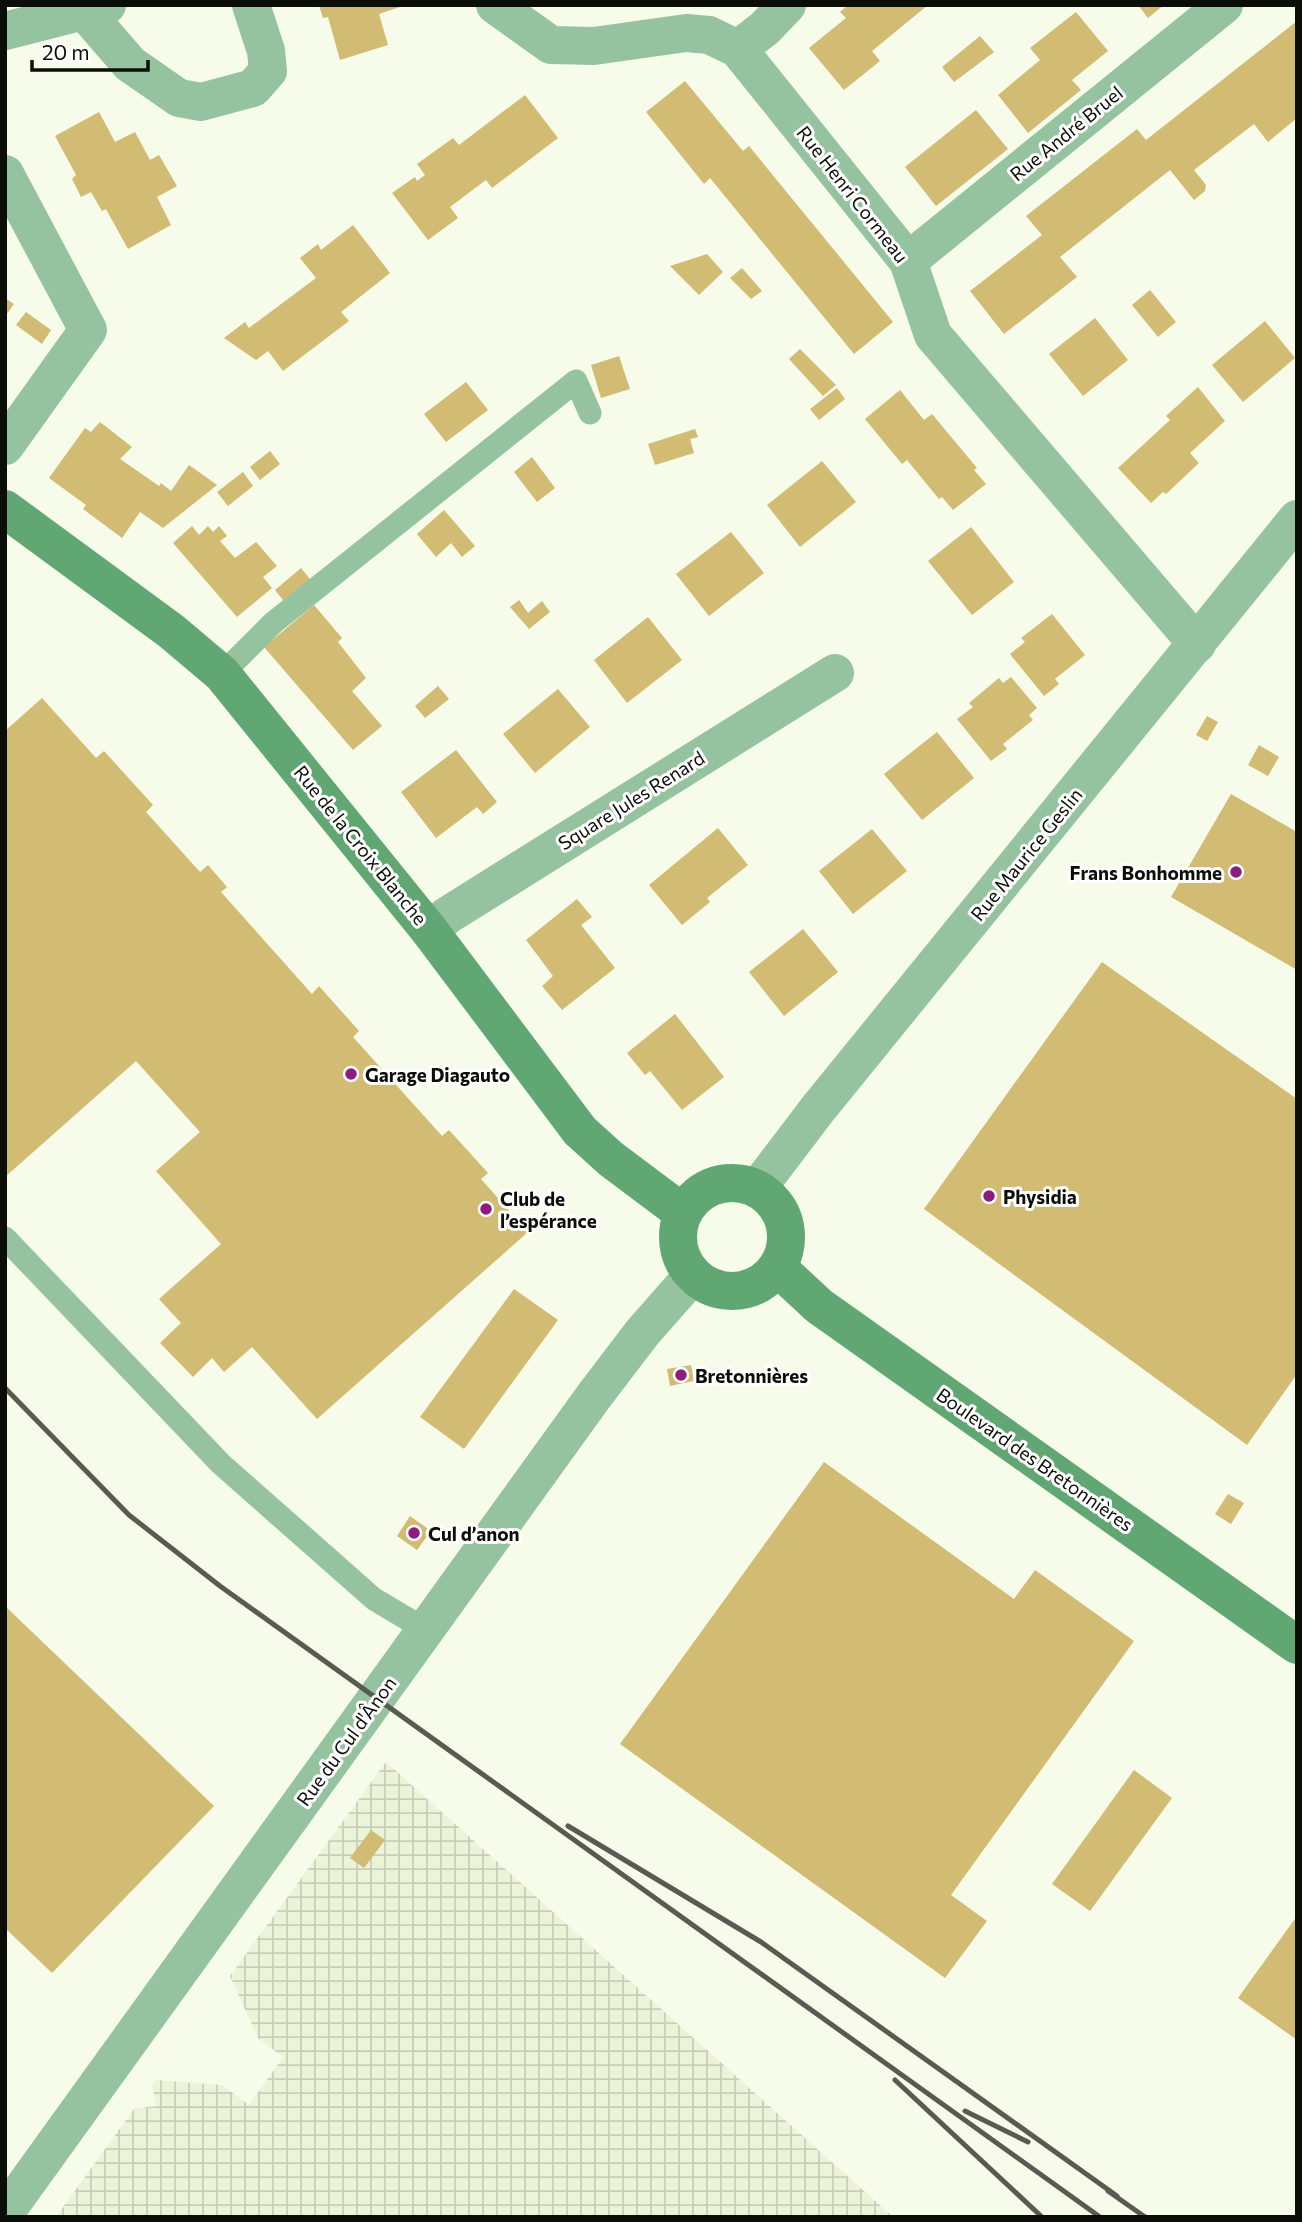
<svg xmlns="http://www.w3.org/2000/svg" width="1302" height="2222" font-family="Commissioner,sans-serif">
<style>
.industrial{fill:url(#industrial-grid)}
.building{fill:#d2bb73}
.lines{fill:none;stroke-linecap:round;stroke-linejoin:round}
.lane{stroke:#96c39f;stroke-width:23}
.street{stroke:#96c39f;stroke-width:38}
.secondary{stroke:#61a773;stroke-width:38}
.rail{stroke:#585b51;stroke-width:5}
.poi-dot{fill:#8d1c7e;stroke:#fff;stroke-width:2.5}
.labels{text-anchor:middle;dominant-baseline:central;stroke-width:6;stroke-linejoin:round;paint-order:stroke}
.street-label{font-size:19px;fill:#0b0d07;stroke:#fff}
.poi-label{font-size:19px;font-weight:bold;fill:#0b0d07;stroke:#fff;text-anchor:start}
</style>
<defs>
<pattern id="industrial-grid" width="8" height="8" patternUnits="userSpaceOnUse" patternTransform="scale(1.75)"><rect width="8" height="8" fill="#ebf3d9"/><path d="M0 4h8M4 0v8" fill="none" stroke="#c8cfb9"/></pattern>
</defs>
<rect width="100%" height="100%" fill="#f6fce9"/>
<polygon class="industrial" points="386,1762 893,2217 56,2217 134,2109 156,2106 152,2084 156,2080 222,2085 249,2105 283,2057 258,2038 230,1976"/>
<g class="building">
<polygon points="319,5 400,5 400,7 379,14 388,45 340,60 328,17 323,18"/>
<polygon points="848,5 928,5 872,51 880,61 844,90 809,48 846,18 840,12"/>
<polygon points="1138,5 1164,5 1148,18"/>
<polygon points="1076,12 1108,51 1072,80 1081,90 1028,133 998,95 1040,60 1030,48"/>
<polygon points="1297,21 1297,118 1268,142 1254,124 1194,170 1206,185 1205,191 1194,200 1170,170 1060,257 1077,277 1004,334 970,291 1042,235 1026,216 1137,129 1146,140"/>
<polygon points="980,36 994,52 954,82 942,67"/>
<polygon points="685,81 743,151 749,146 893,322 854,354 710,178 704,184 646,112"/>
<polygon points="525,95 558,138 492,188 486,180 450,207 458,218 428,240 392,193 415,177 417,181 425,175 417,164 453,138 459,145"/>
<polygon points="976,110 1008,149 936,206 905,167"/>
<polygon points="99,112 115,142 135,132 150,160 159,155 177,186 157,197 171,225 128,249 106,209 102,211 91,192 81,197 72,179 76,175 55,136"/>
<polygon points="353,225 390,273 341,312 349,321 283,371 268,351 256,360 224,338 245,322 249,328 316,278 300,258 318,244 321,250"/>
<polygon points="707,254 723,272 699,295 670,266"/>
<polygon points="742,268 762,291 751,299 730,278"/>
<polygon points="1150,290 1176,322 1158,337 1132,305"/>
<polygon points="5,298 14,304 7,314 5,313"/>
<polygon points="26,312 51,330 42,344 16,325"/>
<polygon points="1095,318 1128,360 1083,396 1049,354"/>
<polygon points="1265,321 1295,358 1243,402 1212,365"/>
<polygon points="800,349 836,385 823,396 789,359"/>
<polygon points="619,356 630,389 601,398 591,365"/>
<polygon points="466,382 488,410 446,442 424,414"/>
<polygon points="1198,387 1225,421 1190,453 1199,463 1166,494 1163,492 1151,503 1118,468 1170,420 1166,416"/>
<polygon points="837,388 845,399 819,420 810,409"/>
<polygon points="900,390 924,420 932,414 977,468 974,470 986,484 953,510 942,497 939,499 907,460 902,464 865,419"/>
<polygon points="100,422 132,447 120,459 159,486 161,483 171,491 189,465 217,485 163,528 140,512 122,538 83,509 86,505 49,478 85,428 91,432"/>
<polygon points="695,429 698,437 690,439 694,453 655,465 648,444"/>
<polygon points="270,451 280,464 260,480 250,467"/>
<polygon points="532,457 555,488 537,502 514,472"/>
<polygon points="822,461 856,502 800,547 767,505"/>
<polygon points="243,472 253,486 228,506 217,492"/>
<polygon points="444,510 475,546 462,557 451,543 436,557 417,534"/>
<polygon points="192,526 199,535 208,526 213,532 219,526 227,536 220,541 235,558 256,542 277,566 263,577 272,588 237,617 173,543"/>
<polygon points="971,527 1014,582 972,615 928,561"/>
<polygon points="731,532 764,573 709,616 676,574"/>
<polygon points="301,568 313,583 287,605 275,590"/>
<polygon points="519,600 528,613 542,601 550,612 529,629 510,607"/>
<polygon points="314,605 342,638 338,642 366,678 352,691 382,726 353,750 264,647"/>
<polygon points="1052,614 1085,655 1055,679 1059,684 1044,696 1010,654 1025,642 1021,638"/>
<polygon points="648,617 682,660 627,703 594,660"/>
<polygon points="1011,677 1037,708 1029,715 1033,720 1003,744 1007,749 991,761 957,719 973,707 969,703 999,678 1003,683"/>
<polygon points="438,686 449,699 425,718 415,706"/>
<polygon points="558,689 590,727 535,773 503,734"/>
<polygon points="42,698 96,758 104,751 153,805 146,812 200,872 208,865 227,887 221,892 312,994 319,986 359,1031 353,1037 442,1136 449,1130 488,1173 481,1179 528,1232 317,1419 252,1347 224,1372 212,1358 193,1377 160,1343 181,1323 159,1299 221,1244 156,1171 200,1132 136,1061 5,1177 5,731"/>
<polygon points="1207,716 1218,722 1207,741 1196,735"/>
<polygon points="937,732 974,778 922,820 884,774"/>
<polygon points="1259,745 1279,757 1268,776 1248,765"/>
<polygon points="456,750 497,802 483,814 477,807 436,838 401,792"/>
<polygon points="1231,794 1297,832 1297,970 1171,897"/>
<polygon points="718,828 748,865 707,898 710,902 682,925 649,885"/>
<polygon points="872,829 907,871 853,914 819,871"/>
<polygon points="577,899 592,917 581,925 615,968 562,1010 542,986 553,976 526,940"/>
<polygon points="803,929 838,972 784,1016 749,972"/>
<polygon points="1102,962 1297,1099 1297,1374 1247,1445 924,1209"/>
<polygon points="675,1014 724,1077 682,1110 650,1071 645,1075 627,1053"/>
<polygon points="514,1289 558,1320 464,1449 420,1417"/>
<polygon points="691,1365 694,1381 670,1386 667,1369"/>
<polygon points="824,1462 1014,1599 1035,1570 1134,1641 951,1895 987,1921 945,1978 620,1744"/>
<polygon points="1228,1494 1244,1503 1231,1524 1215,1514"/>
<polygon points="410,1516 431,1531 417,1550 397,1536"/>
<polygon points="5,1606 214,1806 52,1973 5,1928"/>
<polygon points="1134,1770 1172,1798 1090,1911 1052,1884"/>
<polygon points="371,1830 385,1840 364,1868 350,1858"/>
<polygon points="1297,1916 1297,2040 1238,1998"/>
</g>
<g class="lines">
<g class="lane">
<polyline points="222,674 273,623 576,381 590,413"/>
<polyline points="5,1238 221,1464 374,1599 426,1630"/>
</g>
<g class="street">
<polyline points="495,5 551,45 594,46 686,33 709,35 738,49 908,261 933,335 1197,644"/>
<polyline points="85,12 130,64 179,98 201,102 253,88 268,71 266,51 251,5"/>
<polyline points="5,31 107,5"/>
<polyline points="738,49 765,28 787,5"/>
<polyline points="5,174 88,330 5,446"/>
<polyline points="908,261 1224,5"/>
<polyline points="429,930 448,915 835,673"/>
<polyline points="757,1189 817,1110 1297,519"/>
<polyline points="5,2213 594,1396 642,1333 693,1275"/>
</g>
<g class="secondary">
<polyline points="5,509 171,631 222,674 429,930 580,1131 611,1159 683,1213"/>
<circle cx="732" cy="1237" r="54"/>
<polyline points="777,1267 819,1306 1297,1645"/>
</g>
<g class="rail">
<polyline points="5,1388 129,1515 220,1586 1100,2217"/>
<polyline points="568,1826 761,1942 1117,2196"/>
<polyline points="895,2080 1042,2217"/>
<polyline points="965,2111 1028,2142"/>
<polyline points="1108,2191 1145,2217"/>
</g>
</g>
<g class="poi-dot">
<circle cx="1236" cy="872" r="7"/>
<circle cx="351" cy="1074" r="7"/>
<circle cx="989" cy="1196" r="7"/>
<circle cx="486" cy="1209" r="7"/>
<circle cx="681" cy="1375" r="7"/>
<circle cx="414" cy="1533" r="7"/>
</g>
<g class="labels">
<g class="street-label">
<text transform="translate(1066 133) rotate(-39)">Rue André Bruel</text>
<text transform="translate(853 194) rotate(52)">Rue Henri Cormeau</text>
<text transform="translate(631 800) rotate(-32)">Square Jules Renard</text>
<text transform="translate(361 845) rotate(51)">Rue de la Croix Blanche</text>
<text transform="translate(1026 854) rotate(-51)">Rue Maurice Geslin</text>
<text transform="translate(1035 1459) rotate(35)">Boulevard des Bretonnières</text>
<text transform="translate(346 1741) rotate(-54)">Rue du Cul d'Ânon</text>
</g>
<g class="poi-label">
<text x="1222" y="872" text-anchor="end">Frans Bonhomme</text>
<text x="365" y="1074">Garage Diagauto</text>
<text x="1003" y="1196">Physidia</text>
<text x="500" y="1198">Club de<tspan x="500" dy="22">l’espérance</tspan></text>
<text x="695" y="1375">Bretonnières</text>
<text x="428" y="1533">Cul d’anon</text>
</g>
</g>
<rect width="1302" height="2222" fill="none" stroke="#0b0d07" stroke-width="14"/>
<path d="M32 60v10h116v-10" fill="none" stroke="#0b0d07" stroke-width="3.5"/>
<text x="42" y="60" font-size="21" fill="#0b0d07" stroke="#ffffff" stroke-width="5" paint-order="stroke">20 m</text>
</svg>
